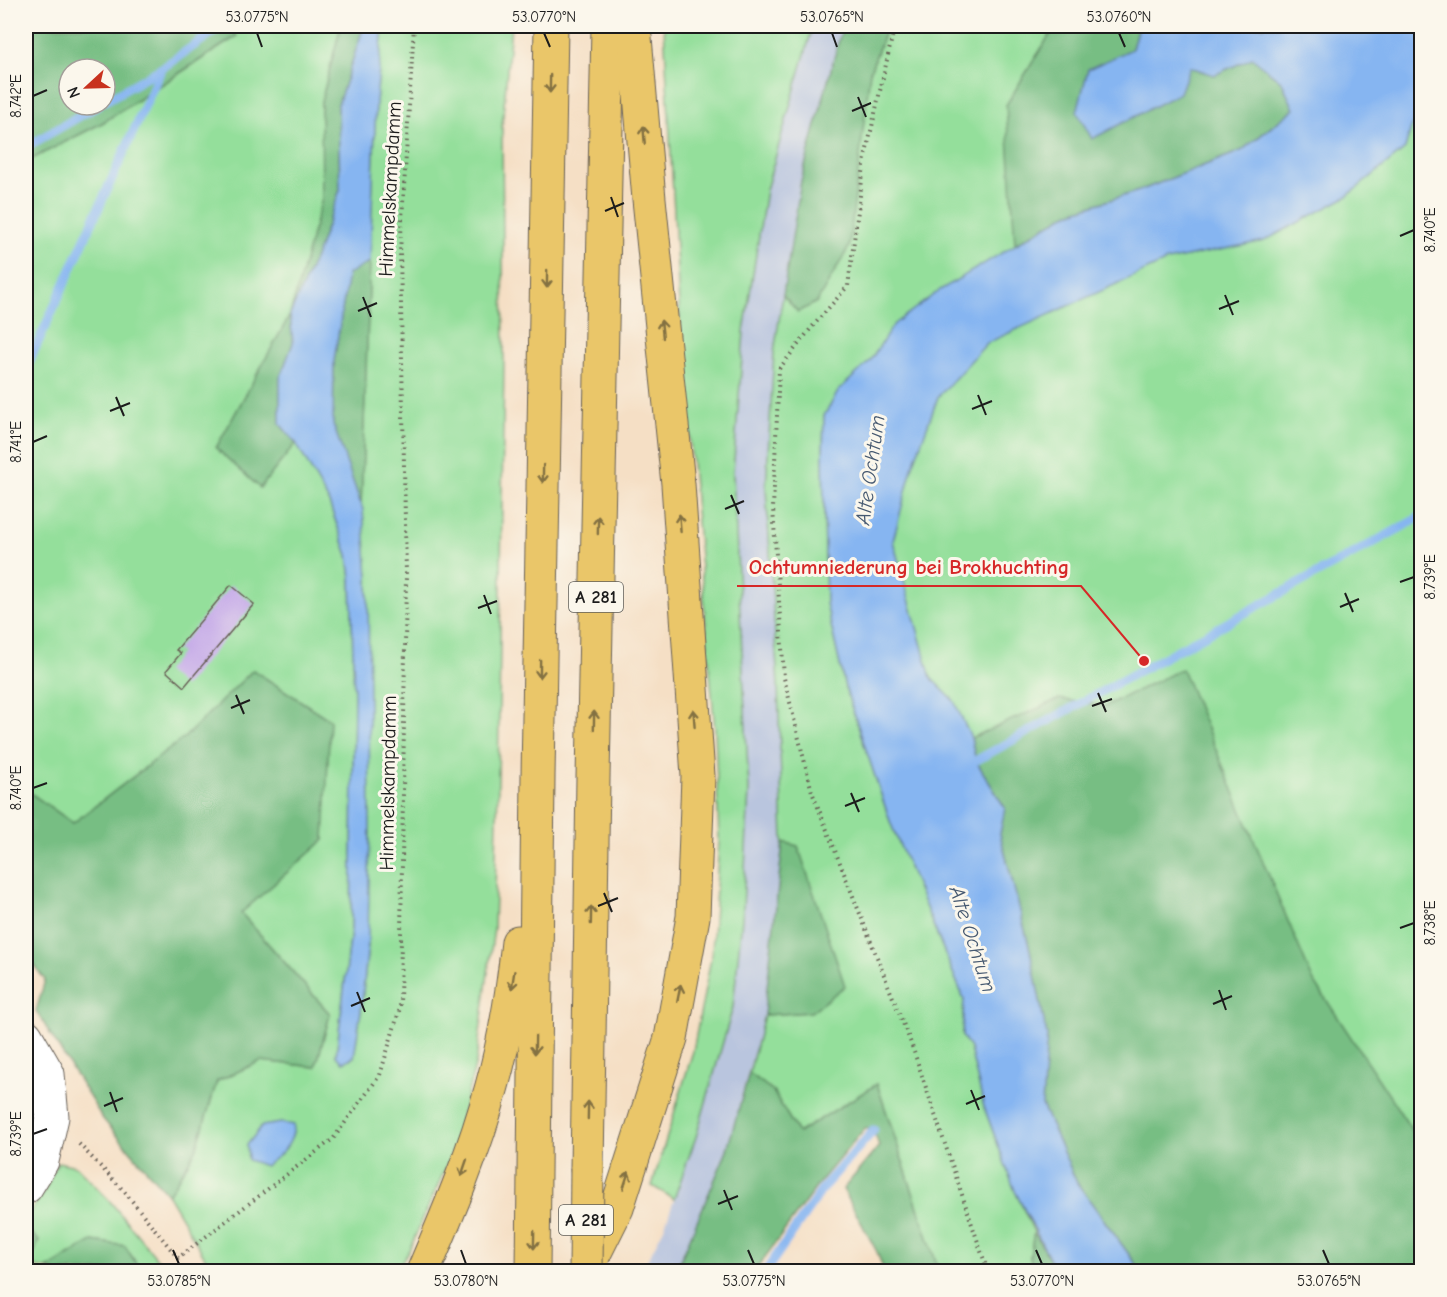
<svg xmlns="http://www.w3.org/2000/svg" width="1447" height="1297" font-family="'Comic Neue',sans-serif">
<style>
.industrial{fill:#b9c5de}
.green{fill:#94df9b;stroke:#587e5c;stroke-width:1.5}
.forest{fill:#77be83;stroke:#4a6d50;stroke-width:1.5;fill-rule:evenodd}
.water{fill:#86b5f1;stroke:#516886;stroke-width:1.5}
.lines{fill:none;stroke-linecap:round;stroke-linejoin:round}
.stream{stroke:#86b5f1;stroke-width:9}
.building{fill:#c6ace8}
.minor-casing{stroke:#686057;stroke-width:35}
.highway-casing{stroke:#686057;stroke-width:35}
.path{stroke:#686057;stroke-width:4;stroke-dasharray:1.5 4.5;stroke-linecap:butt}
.minor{stroke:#fff;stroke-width:33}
.highway{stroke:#eac669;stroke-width:33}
.highway-bridge-casing{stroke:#686057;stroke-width:35;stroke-linecap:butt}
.highway-bridge{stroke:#eac669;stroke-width:33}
.oneway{stroke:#837142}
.ticks{fill:none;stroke:#1c1c1c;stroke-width:2}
.labels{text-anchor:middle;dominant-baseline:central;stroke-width:6;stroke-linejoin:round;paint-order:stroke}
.shield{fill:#fbf7ec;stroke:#5f5e5a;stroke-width:1.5}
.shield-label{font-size:18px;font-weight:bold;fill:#1c1c1c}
.street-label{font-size:20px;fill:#1c1c1c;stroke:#fbf7ec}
.water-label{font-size:21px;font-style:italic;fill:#465971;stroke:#fbf7ec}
.leader{fill:none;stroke:#d62828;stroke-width:2}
.callout-dot{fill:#d62828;stroke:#fbf7ec;stroke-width:2}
.callout-label{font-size:21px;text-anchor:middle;font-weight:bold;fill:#d62828;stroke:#fbf7ec;stroke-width:6;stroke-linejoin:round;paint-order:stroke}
.neatline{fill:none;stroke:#1c1c1c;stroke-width:2}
.ticks-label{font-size:15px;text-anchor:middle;fill:#1c1c1c}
</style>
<rect width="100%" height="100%" fill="#fbf7ec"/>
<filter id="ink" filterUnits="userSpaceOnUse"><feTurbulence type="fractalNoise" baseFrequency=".0167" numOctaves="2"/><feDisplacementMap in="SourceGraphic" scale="12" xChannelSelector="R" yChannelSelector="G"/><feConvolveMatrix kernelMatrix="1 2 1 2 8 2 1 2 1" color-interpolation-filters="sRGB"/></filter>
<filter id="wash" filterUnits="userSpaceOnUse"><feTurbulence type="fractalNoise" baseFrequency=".008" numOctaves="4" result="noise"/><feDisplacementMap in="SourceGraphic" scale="24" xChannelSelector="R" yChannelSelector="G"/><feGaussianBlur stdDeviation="1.35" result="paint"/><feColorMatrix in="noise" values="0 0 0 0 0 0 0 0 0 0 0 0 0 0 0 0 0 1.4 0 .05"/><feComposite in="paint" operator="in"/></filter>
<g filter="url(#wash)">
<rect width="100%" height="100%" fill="#f5dfc5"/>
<polygon class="industrial" points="813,26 844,26 840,36 801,181 774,352 766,488 778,686 783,842 764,1015 726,1153 678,1266 674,1271 641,1272 664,1228 696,1137 749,790 733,473 744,332 766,190"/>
<g class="green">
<polygon points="228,26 341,26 321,102 323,199 290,315 216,448 260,488 296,443 328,500 348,555 351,578 354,697 351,931 336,1056 354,1057 361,1011 368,945 368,577 361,506 371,224 376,102 383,26 511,26 502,128 504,361 498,786 494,928 476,1062 451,1156 409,1250 396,1271 213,1271 168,1195 196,1150 217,1081 261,1061 316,1067 330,1014 241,913 324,840 252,671 185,737 73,823 26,790 26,162 102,123 236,37"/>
<polygon points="664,26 813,26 766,190 744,332 733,473 749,790 743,909 733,1007 696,1137 674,1199 652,1186 693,1051 712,953 719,840 715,730 680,324"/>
<polygon points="887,26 1421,26 1421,1271 1072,1271 841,389 824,416 823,455 826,603 845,687 891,824 964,999 962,1036 970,1048 984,1107 1015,1191 1034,1232 1030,1257 1033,1271 939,1271 877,1084 798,1133 773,1091 749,1073 764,1015 811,1012 798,846 783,842 778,686 766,488 774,352 783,295 798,312 870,72"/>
<polygon points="58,1162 76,1166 109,1200 167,1271 141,1271 125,1246 92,1241 47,1269 28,1266 38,1241 26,1228 26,1217 44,1192"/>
</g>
<g class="forest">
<path d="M36,26H113L119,29L133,26H228L237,36L102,123L26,162V31ZM69,69H105V105H69Z"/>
<polygon points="341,26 364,26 338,104 340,190 317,253 290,315 293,343 280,378 280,424 296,443 260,488 216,448 290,315 322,199 321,102"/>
<polygon points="844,26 887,26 870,72 849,247 817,302 798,312 783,295 801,181 840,36"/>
<polygon points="1055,26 1138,26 1132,49 1214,75 1252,58 1282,82 1294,109 1241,151 1139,191 1068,213 1015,244 1006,105"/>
<polygon points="370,262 361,506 333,424 334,361 348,273"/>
<polygon points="1182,669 1312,978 1421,1144 1421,1271 1141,1271 1077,1183 1042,1105 1047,1036 1030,950 1000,834 1005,808 976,761 971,738 1059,699 1105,706"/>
<polygon points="253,670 330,720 324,840 241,913 330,1014 316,1067 261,1061 217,1081 196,1150 168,1195 103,1119 36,1011 45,980 26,954 26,790 73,823 185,737"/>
<polygon points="783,842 798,846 845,986 811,1012 764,1015"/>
<polygon points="749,1073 773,1091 798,1133 877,1084 939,1271 884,1271 877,1252 843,1189 879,1146 874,1131 865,1128 820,1182 755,1271 684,1271 678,1266 726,1153"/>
<polygon points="26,1228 39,1241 28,1266 26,1264"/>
<polygon points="1034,1232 1056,1271 1033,1271 1030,1257"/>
<polygon points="92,1241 125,1246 141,1271 58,1272 47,1269"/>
</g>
<g class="water">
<polygon points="364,26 383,26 376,102 370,262 348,274 334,361 333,424 363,510 368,577 370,826 368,945 361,1011 354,1057 343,1062 336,1056 351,931 354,697 351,578 348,555 328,500 296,443 280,424 280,378 293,343 290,315 317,253 340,190 338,104"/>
<polygon points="1138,26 1421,26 1421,92 1405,149 1346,197 1264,241 1167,261 987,343 938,397 912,468 893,541 931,678 954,701 971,738 976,761 1005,808 1000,834 1030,950 1047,1036 1042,1105 1077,1183 1141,1271 1056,1271 1015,1191 984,1107 970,1048 962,1036 964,999 891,824 845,687 826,603 823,455 824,416 839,390 870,361 894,324 940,290 1068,213 1139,191 1241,151 1294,109 1282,82 1252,58 1214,75 1190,67 1180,93 1092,139 1077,112 1088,69 1132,49"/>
<path d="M281,1123L294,1125C293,1145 281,1155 265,1166L248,1160L247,1145L262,1126Z"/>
</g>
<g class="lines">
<g class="stream">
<polyline points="105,101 162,68"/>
<polyline points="26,147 99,105"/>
<polyline points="26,369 162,68 222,26"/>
<polyline points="966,766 1422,516"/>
<polyline points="765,1272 826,1184 874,1130"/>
</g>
</g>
<g id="blocks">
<polygon class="building" points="231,585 254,604 184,687 166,671 181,653 176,650"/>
</g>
</g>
<g filter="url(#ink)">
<use href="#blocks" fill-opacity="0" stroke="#686057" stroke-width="1.5"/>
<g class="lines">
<defs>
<polyline id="minor" points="26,1036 48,1074 52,1117 42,1161 26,1187"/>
<g id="highway">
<polyline points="587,1169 593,778 608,26"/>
<path d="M423,1272C449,1211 475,1150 492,1086C505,1040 513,990 518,942"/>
<polyline points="533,1272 538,776 551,26"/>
<polyline points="585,1272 617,1208 671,1038 693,917 698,776 678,484 649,199 634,26"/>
</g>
</defs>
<use href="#minor" class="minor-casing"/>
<use href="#highway" class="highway-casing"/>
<g class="path">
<polyline points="898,26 893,33 865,158 848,286 812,327 779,369 773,508 784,678 812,792 912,1046 988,1272"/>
<polyline points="79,1144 124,1191 178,1258 333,1139 380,1075 400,1008 406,574 400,251 414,26"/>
</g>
<use href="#minor" class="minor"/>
<use href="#highway" class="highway"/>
<defs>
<polyline id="highway-bridge" points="586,1272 587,1169"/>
</defs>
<use href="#highway-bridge" class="highway-bridge-casing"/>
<use href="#highway-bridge" class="highway-bridge"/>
</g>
<defs><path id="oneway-shaft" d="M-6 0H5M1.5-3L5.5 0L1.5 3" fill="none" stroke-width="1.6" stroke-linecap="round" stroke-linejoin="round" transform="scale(1.5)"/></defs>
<g class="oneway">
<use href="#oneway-shaft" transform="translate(550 84) rotate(91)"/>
<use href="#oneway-shaft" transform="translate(644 135) rotate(-95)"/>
<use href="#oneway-shaft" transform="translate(547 279) rotate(91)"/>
<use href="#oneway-shaft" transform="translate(662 329) rotate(-96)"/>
<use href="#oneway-shaft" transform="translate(543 474) rotate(91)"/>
<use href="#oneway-shaft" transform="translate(680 523) rotate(-94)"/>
<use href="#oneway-shaft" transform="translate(598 525) rotate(-89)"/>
<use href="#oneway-shaft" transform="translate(540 669) rotate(91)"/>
<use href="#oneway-shaft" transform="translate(694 718) rotate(-94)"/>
<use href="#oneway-shaft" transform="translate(594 720) rotate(-89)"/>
<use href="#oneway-shaft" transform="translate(591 915) rotate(-89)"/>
<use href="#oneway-shaft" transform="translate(513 980) rotate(99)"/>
<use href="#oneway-shaft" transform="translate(679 993) rotate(-79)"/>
<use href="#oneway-shaft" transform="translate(535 1045) rotate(91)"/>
<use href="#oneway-shaft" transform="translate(588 1110) rotate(-89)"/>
<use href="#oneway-shaft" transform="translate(464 1168) rotate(109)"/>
<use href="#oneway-shaft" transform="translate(626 1180) rotate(-72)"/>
<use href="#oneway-shaft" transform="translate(534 1240) rotate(91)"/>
</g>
</g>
<path class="ticks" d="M257,33L262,47M544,33L550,47M832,33L837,47M1119,33L1125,47M33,96L47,90M858,97L866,117M852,111L871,103M611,197L618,217M605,211L624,203M1400,236L1414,230M1225,295L1233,315M363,297L371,317M1219,309L1239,301M358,311L377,303M978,395L986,415M116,397L124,416M972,409L992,401M110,411L130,403M33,442L47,436M731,495L739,514M725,509L744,501M1400,582L1414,577M1345,593L1353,612M484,595L491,614M1340,607L1359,599M478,608L497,601M1098,693L1106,712M236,695L244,714M1092,706L1112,699M231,708L250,700M33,788L47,783M851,793L859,812M845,806L865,798M604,893L612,912M598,906L618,898M1400,928L1414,923M1219,990L1226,1010M357,992L365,1012M1213,1004L1232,996M351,1006L370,998M971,1090L979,1110M110,1092L117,1112M966,1104L985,1096M104,1106L123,1098M33,1134L47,1129M724,1190L732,1210M718,1204L738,1196M173,1250L179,1264M461,1250L466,1264M748,1250L754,1264M1036,1250L1042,1264M1323,1250L1329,1264"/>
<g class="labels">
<g class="shield">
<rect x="569" y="582" width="54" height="30" rx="4.5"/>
<rect x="559" y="1205" width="54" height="30" rx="4.5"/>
</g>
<g class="shield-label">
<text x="596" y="597">A 281</text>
<text x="586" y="1220">A 281</text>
</g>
<g class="street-label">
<text transform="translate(390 189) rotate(-87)">Himmelskampdamm</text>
<text transform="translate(388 783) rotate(-89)">Himmelskampdamm</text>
</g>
<g class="water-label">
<text transform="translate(870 470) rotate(-82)">Alte Ochtum</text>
<text transform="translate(973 939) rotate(72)">Alte Ochtum</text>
</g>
</g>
<path class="leader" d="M1144 661L1081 586H737"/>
<circle class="callout-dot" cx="1144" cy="661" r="6"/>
<g class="callout-label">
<text x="909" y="574">Ochtumniederung bei Brokhuchting</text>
</g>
<rect width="1447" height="1297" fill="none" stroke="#fbf7ec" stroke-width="66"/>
<g transform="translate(87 87) rotate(248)"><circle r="28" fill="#fbf7ec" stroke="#a29f99" stroke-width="1.5"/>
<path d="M0-4.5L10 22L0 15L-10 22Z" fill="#c8321e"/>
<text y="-9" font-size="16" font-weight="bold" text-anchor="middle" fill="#1c1c1c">N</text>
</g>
<rect x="33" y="33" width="1381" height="1231" class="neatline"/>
<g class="ticks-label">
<text x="257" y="22">53.0775°N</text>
<text x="544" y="22">53.0770°N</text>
<text x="832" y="22">53.0765°N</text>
<text x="1119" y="22">53.0760°N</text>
<text transform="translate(16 96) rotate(-90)" y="5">8.742°E</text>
<text transform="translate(1430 230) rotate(-90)" y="5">8.740°E</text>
<text transform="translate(16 442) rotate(-90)" y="5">8.741°E</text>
<text transform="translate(1430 577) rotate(-90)" y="5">8.739°E</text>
<text transform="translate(16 788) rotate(-90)" y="5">8.740°E</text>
<text transform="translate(1430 923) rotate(-90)" y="5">8.738°E</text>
<text transform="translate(16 1134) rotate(-90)" y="5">8.739°E</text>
<text x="179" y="1286">53.0785°N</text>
<text x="466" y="1286">53.0780°N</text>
<text x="754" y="1286">53.0775°N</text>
<text x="1042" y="1286">53.0770°N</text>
<text x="1329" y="1286">53.0765°N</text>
</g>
</svg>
